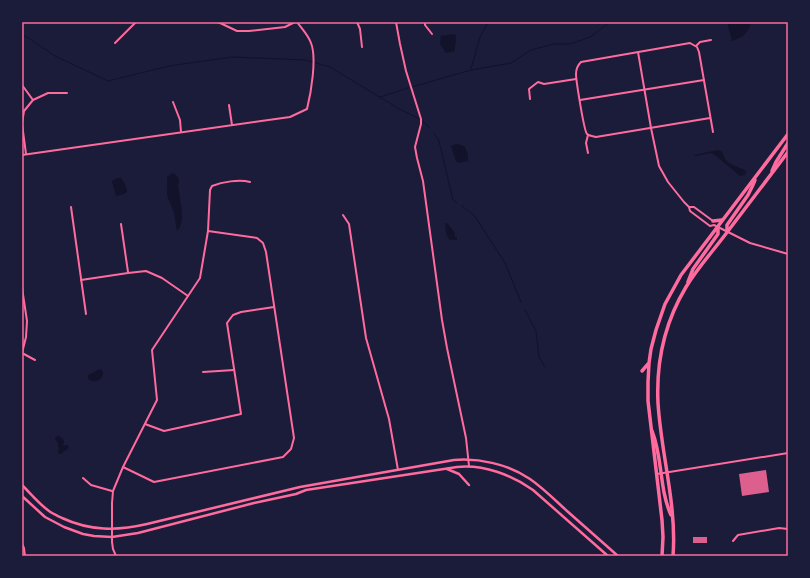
<svg xmlns="http://www.w3.org/2000/svg" width="810" height="578" font-family="Montserrat,sans-serif">
<style>
.water{fill:#12122b}
.lines{fill:none;stroke-linecap:round;stroke-linejoin:round}
.stream{stroke:#12122b;stroke-width:1}
.building{fill:#dd5f8e}
.minor{stroke:#ff6b9d;stroke-width:2}
.tertiary{stroke:#ff6b9d;stroke-width:2.5}
.primary{stroke:#ff6b9d;stroke-width:3.5}
.neatline{fill:none;stroke:#ff6b9d;stroke-width:1.5}
</style>
<rect width="100%" height="100%" fill="#1b1b3a"/>
<g class="water">
<path d="M727,22H751C748,34 743,37 732,41Z"/>
<path d="M455,34C458,40 454,45 455,51L446,53L440,44L441,36Z"/>
<polygon points="456,144 461,145 465,147 468,155 468,161 458,163 456,161 451,146"/>
<path d="M718,150C725,152 722,155 726,160C729,165 739,167 745,170L746,171L745,175L740,176L715,155L711,153L695,156L694,155Z"/>
<path d="M173,173C179,176 180,180 178,185C179,197 187,222 177,231L174,213L167,195V177L171,174Z"/>
<path d="M117,178H121C124,182 127,187 127,192L124,194L116,196L112,181Z"/>
<path d="M445,223H447L455,233V237H457V240H450C445,236 446,229 445,223Z"/>
<path d="M101,369L103,372C103,380 95,384 88,379V375L98,370Z"/>
<path d="M57,436C60,436 64,439 64,442C64,443 63,444 63,445H67L69,447L67,450L64,451L61,454H59L58,452V450L60,448L58,447V443L55,439L56,437Z"/>
</g>
<g class="lines">
<g class="stream">
<polyline points="22,35 27,37 55,56 108,81 169,66 232,57 305,60 330,67 401,110 420,119"/>
<polyline points="471,69 480,37 488,22"/>
<polyline points="412,87 471,70 511,63 531,50 554,44 570,44 590,37 610,22"/>
<polyline points="380,97 408,88"/>
<polyline points="423,122 430,128"/>
<polyline points="434,133 439,141 453,200 457,203"/>
<polyline points="462,206 474,215 505,263 521,302"/>
<polyline points="525,310 536,331 539,357 545,367"/>
</g>
</g>
<g class="building">
<polygon points="766,470 769,492 742,496 739,474"/>
<rect x="693" y="537" width="14" height="6"/>
</g>
<g class="lines">
<g class="minor">
<polyline points="218,22 237,31 249,31 285,27 295,22"/>
<polyline points="357,22 360,29 362,47"/>
<polyline points="396,22 400,44 406,71 421,119 421,124 415,147 417,158 423,181 442,320 447,348 466,438 469,466"/>
<polyline points="425,22 425,25 432,34"/>
<polyline points="115,43 136,22"/>
<polyline points="696,46 700,42 711,40"/>
<polyline points="638,52 651,128 659,166 668,182 684,202 689,207 690,211 710,226 714,225 750,243 788,254"/>
<polyline points="22,85 33,100"/>
<polyline points="530,99 529,89 538,82 544,84 576,79"/>
<polyline points="580,100 704,80"/>
<polyline points="173,102 180,120 181,132"/>
<polyline points="229,105 232,125"/>
<path d="M710,118L596,137C593,136 589,136 587,134C584,131 576,80 576,74C576,69 577,66 581,62L690,43L697,47L699,52L713,132"/>
<polyline points="22,123 24,111 33,100 48,93 67,93"/>
<polyline points="22,124 26,154"/>
<polyline points="588,135 586,143 588,153"/>
<path d="M22,155L290,117L307,109C311,93 317,58 311,43C308,35 302,29 297,22"/>
<polyline points="71,207 86,314"/>
<polyline points="689,207 694,207 713,221"/>
<polyline points="343,215 349,224 366,338 389,419 398,470"/>
<polyline points="121,224 128,272"/>
<polyline points="81,280 128,273 146,271 162,278 188,296"/>
<polyline points="22,288 27,321 26,337 22,353"/>
<polyline points="22,353 35,360"/>
<polyline points="203,372 234,370"/>
<polyline points="145,424 164,431 241,414 227,323 233,315 241,312 274,307"/>
<polyline points="123,467 154,482 283,457 291,449 294,438 266,252 263,243 257,238 208,231"/>
<polyline points="657,474 788,453"/>
<polyline points="83,478 91,485 112,491"/>
<polyline points="733,541 738,535 779,528 788,529"/>
<polyline points="22,544 24,548 25,556"/>
<path d="M116,556L113,549L112,542V503L113,491L123,467L157,400L152,350L200,278L208,231L210,190L212,186C222,182 239,179 250,182"/>
</g>
<g class="tertiary">
<polyline points="447,469 459,474 469,485"/>
<path d="M22,485C31,494 39,504 49,511C53,514 58,516 62,518C90,531 117,531 147,524L300,487L454,460C479,458 508,464 530,479C543,488 555,500 567,511C584,526 601,541 618,556"/>
<path d="M22,496L45,517L64,527L83,534L94,536L112,537L138,533L254,503L296,494L306,490L457,467C483,464 512,475 533,490L608,556"/>
</g>
<g class="primary">
<polyline points="772,171 776,162 788,143"/>
<polyline points="713,221 722,220"/>
<polyline points="727,232 727,225 748,195 752,187 755,180"/>
<polyline points="688,282 693,269 718,234 718,228"/>
<polyline points="642,371 648,364"/>
<path d="M652,431C663,458 659,489 671,515"/>
<polyline points="662,556 663,537 662,520 648,401 648,382 649,363 651,349 656,330 665,304 681,275 788,134"/>
<path d="M673,556C677,505 661,454 658,403C656,362 665,322 686,287C698,267 714,250 728,231C748,205 768,178 788,152"/>
</g>
</g>
<rect width="810" height="578" fill="none" stroke="#1b1b3a" stroke-width="46"/>
<rect x="23" y="23" width="764" height="532" class="neatline"/>
</svg>
